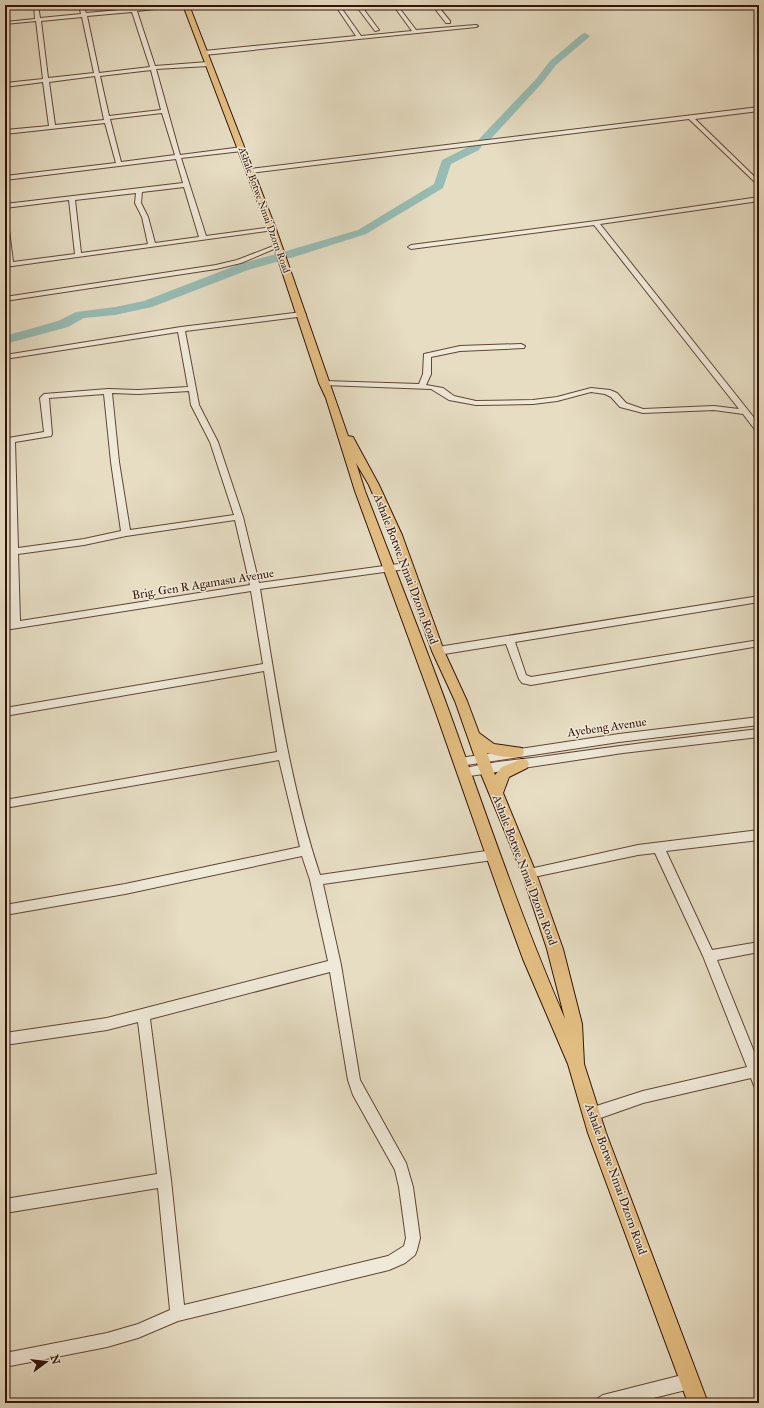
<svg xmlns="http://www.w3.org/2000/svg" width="764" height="1408" font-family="'IM FELL Great Primer',serif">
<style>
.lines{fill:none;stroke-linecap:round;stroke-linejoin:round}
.river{fill:#96bcb4;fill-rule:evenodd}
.minor-casing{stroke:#604635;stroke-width:2}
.major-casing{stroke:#331306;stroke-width:2}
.minor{fill:#efe9d8;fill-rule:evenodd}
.major{fill:#e3be82;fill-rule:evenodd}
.labels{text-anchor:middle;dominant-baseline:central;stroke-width:3;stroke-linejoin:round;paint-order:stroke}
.far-street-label{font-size:10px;fill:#331306;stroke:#efe9d8}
.street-label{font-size:12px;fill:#331306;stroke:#efe9d8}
</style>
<rect width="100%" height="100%" fill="#e6ddc3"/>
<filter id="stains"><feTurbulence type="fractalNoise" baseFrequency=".005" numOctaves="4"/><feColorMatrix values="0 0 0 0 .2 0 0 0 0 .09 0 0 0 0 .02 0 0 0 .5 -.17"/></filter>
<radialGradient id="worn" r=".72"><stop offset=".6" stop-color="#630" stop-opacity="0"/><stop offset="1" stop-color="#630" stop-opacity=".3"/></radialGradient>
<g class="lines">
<g class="river">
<polygon points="585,33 590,36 588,38 556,65 543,82 487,143 483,144 479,150 451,164 443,188 366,234 291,258 283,258 281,255 283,252 358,230 434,184 442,160 478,142 479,139 537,78 550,61 582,34"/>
<polygon points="276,254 280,255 282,258 280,261 248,270 152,307 115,315 84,318 68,327 5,344 5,336 58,321 76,312 115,307 144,301 240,264"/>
</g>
<defs>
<g id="minor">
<path d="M34,5H38L40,18L81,14L79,5H83L86,13L131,9L130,5H134L136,9L188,5L137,11L155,66L208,62L211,64L208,66L156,69L180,155L242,147L245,149L242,151L181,158L206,236L272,227L274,228V230L5,267V263H6L5,220L8,222L13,262L75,254L69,200L5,208V204L183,183L176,159L5,180V176L116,163L105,123L5,134V130L49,126L43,82L5,87V83L43,79L36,21L5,24V22L35,19ZM132,12L150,67L99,73L87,16ZM82,17L94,73L48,78L41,21ZM151,70L161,110L109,116L100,76ZM95,76L104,120L55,125L49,82ZM162,113L175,155L121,162L110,119ZM184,187L199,237L155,243L148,217L141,203L142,192ZM136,193L135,203L142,217L148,244L81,253L75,200Z"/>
<polygon points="352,5 366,5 362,7 379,30 375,31 357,7 342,9 361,36 412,31 393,5 397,5 416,30 476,25 478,26 476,27 204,55 201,53 204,51 356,36 337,8"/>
<polygon points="432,5 437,5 450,21 450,23 446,23"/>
<polygon points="759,107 759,111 695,119 759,181 759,186 689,119 250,173 247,171 250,169"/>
<polygon points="759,197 759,201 600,224 759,424 759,431 756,431 743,414 714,410 643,413 620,407 611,397 605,394 591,392 557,401 533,404 476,405 449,400 431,389 324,385 320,383 324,381 419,384 423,374 424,354 460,346 521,344 525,346 524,348 460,351 431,357 431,374 426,385 443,388 454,396 476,401 533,400 557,397 591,388 610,390 617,393 626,403 643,409 714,406 739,409 594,225 411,249 408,247 411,245 596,221"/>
<polygon points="276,245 281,246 241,263 216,269 5,301 5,297 216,265 237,260"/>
<path d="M302,312L306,314L305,316L185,331L199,405L218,442L243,517L259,583L406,563L410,566L406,569L260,589C276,685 289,782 320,875L493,850L497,852L499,855L497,858L493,860L323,884L341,965L360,1080L406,1163L413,1187L420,1238L417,1250L415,1255L405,1263L389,1270L178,1321L138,1338L107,1347L5,1367V1353L107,1333L138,1324L170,1310L158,1188L5,1213V1199L157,1174L138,1022L107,1030L5,1045V1033L107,1018L328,961L310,880L302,856L125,894L5,915V905L125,884L300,847L279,760L5,808V800L277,752L264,671L5,716V708L263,664L251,591L5,630V624L10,623L8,438L44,432L40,398L44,394L108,389L138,390L188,387L178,332L5,359V355L181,327ZM189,391L191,405L210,442L234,515L130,530L119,462L112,393L138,394ZM104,394L111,462L121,531L84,539L18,548L15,442L51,436L52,434L49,398ZM235,520L250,585L20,621L18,554L84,545L126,536ZM330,972L348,1080L353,1095L395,1170L399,1187L406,1238L404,1246L388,1256L184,1305L171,1180L150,1019Z"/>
<polygon points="759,596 759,602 515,642 526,675 531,677 759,640 759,646 531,685 522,683 519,679 506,644 438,655 433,651 438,647"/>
<polygon points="759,717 759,725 619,742 460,766 456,765 455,762 456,759 460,758 619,734"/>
<path d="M759,729V737L623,753L463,777L459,776L458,773L459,770C485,762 520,760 547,756C617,746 688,737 759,729Z"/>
<polygon points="759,830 759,840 666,851 712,950 759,942 759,952 717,960 759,1064 759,1088 754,1086 751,1078 643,1103 592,1121 587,1119 585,1114 587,1109 643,1091 747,1067 703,956 655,853 638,855 529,878 525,876 523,873 525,870 638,845"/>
<polygon points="690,1373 695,1376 698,1381 695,1386 690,1389 633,1403 595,1403 598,1398 603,1395"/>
</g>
<path id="major" d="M183,5H189L276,229L348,436L353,437L354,439L379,485L402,535L444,651L467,701L479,733L494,744L522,748L524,752L522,756C511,759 497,756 487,753L495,775L502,767L522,759L527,760L529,764L527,768L509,777L503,793L536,873L563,949L582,1024L584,1064L606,1133L708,1403H688L588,1133L568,1064L523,959L503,904L435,710L355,491L326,398L319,383L268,229ZM356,463L369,485L390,535L432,651L455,701L479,769L522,873L547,949L565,1019C521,918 486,814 449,711C422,637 393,564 365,491Z"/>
</defs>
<use href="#minor" class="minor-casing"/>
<use href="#major" class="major-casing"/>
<use href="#minor" class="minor"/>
<use href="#major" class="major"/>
</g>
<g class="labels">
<g class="far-street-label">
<text transform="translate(264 210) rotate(70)">Ashale Botwe Nmai Dzorn Road</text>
</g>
<g class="street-label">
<text transform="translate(406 569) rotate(69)">Ashale Botwe Nmai Dzorn Road</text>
<text transform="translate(203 584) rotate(-9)">Brig. Gen R Agamasu Avenue</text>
<text transform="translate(607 727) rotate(-8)">Ayebeng Avenue</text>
<text transform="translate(525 870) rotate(69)">Ashale Botwe Nmai Dzorn Road</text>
<text transform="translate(616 1179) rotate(70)">Ashale Botwe Nmai Dzorn Road</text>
</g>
</g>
<rect width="764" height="1408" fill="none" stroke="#e6ddc3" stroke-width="20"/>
<rect x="6" y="6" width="752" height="1396" fill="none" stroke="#331306" stroke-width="2"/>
<rect x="10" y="10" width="744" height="1388" fill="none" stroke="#331306"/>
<g transform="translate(46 1362) rotate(75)" stroke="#efe9d8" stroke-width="3" paint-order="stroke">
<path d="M0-3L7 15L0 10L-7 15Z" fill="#331306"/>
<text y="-6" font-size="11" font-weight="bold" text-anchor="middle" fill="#331306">N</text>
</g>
<rect width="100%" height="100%" filter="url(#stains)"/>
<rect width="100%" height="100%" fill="url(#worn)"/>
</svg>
